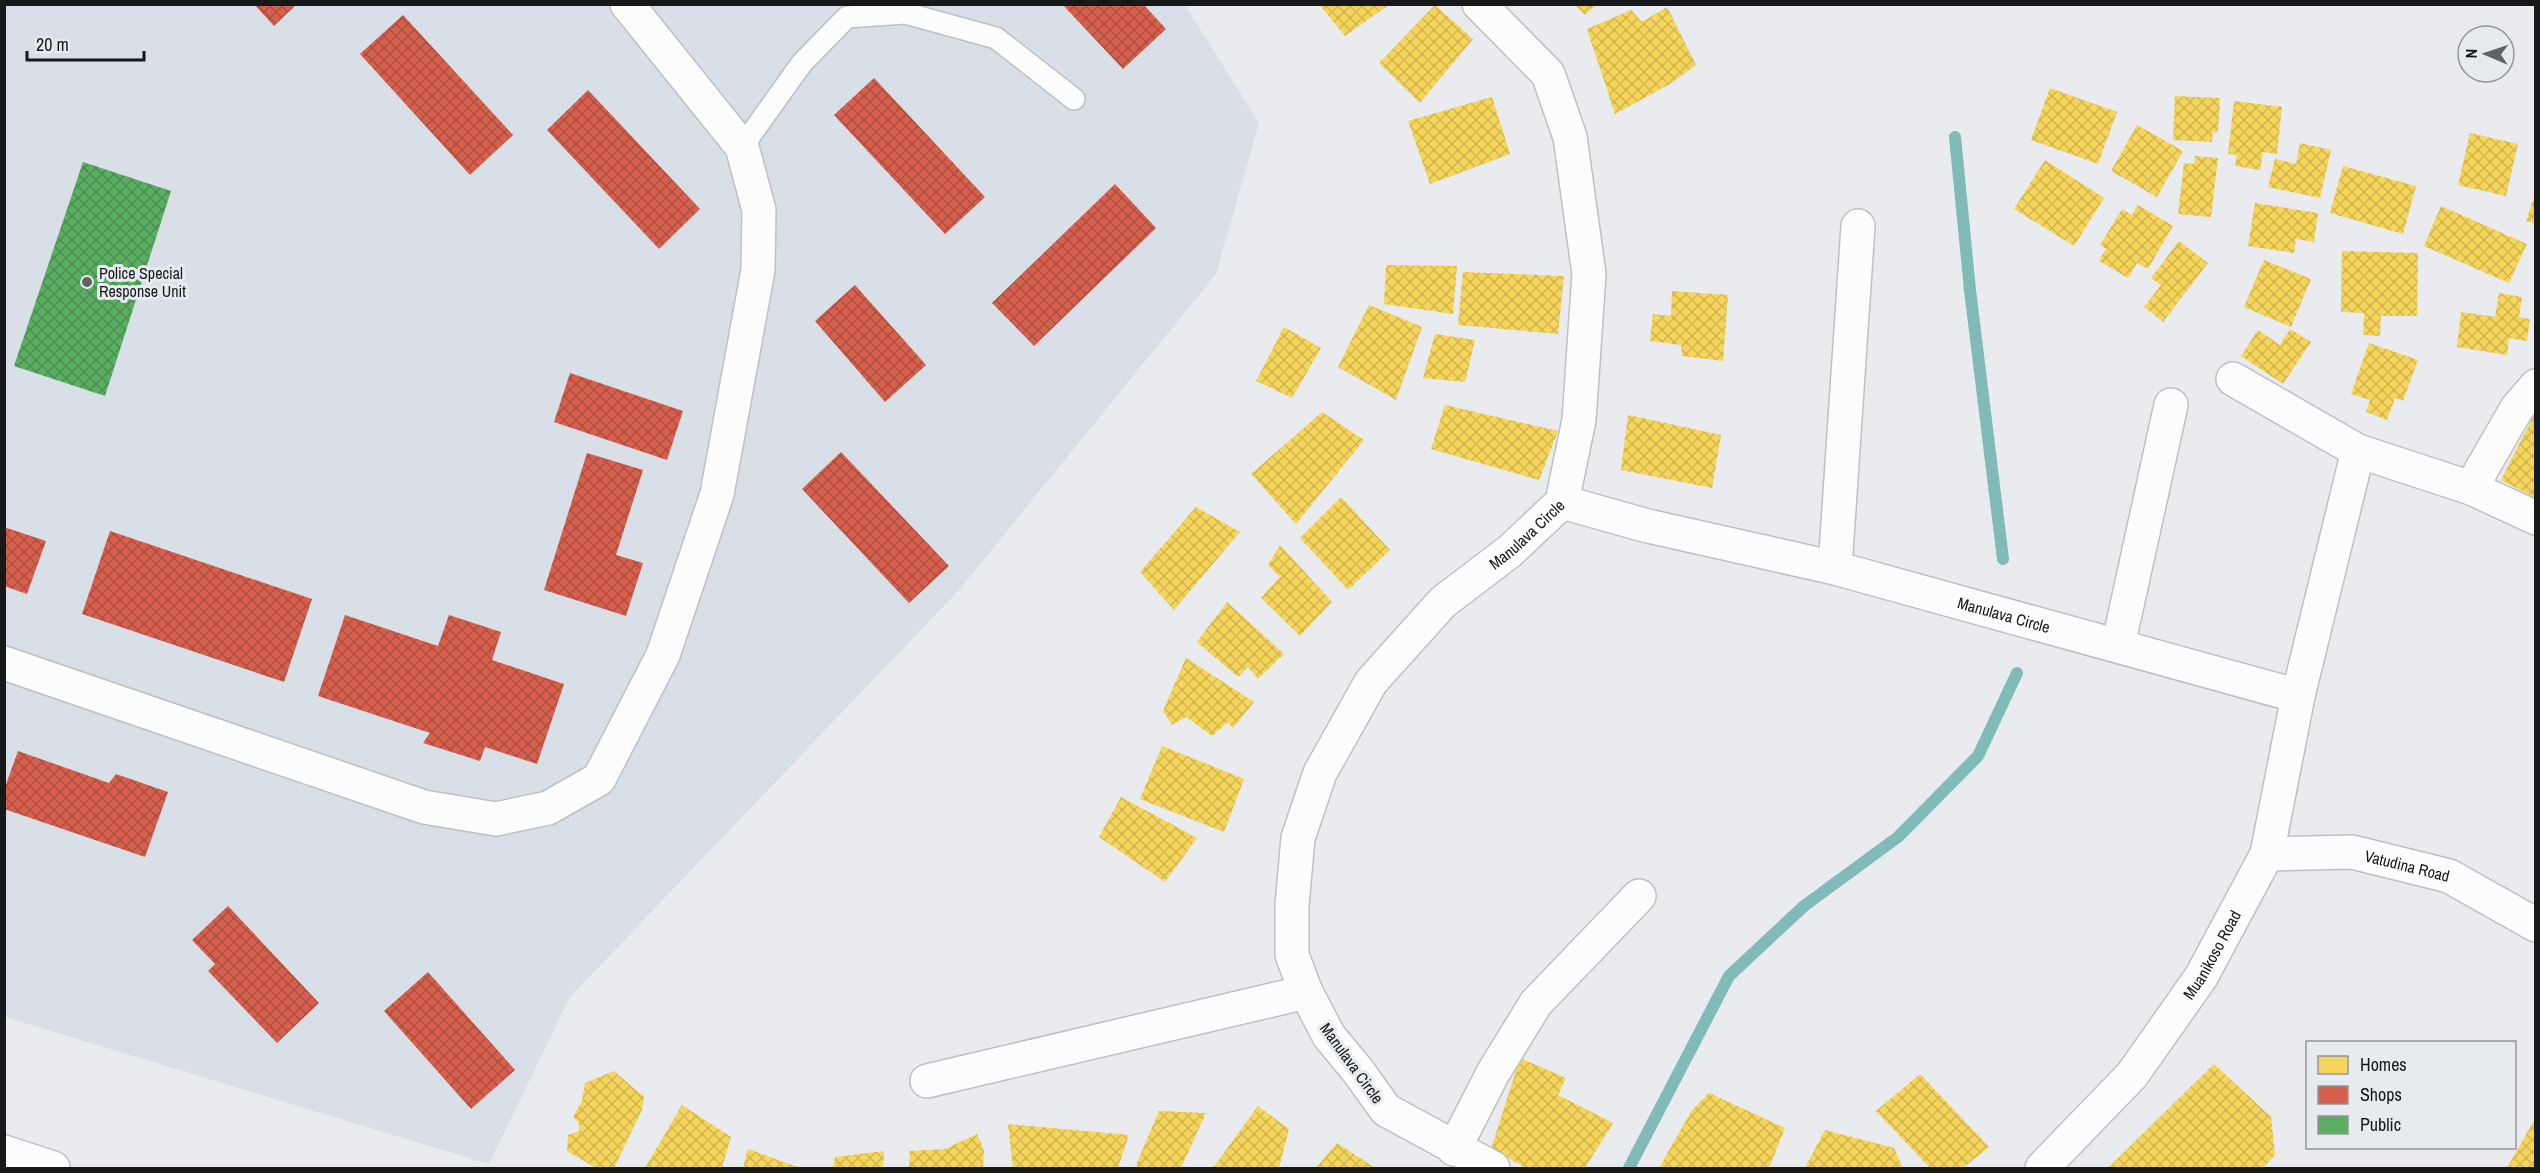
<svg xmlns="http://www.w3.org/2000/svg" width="2540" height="1173" font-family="'Archivo Narrow',sans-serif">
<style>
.built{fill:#d9dfe6}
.homes{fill:url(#homes-cross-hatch)}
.shops{fill:url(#shops-cross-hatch)}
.public{fill:url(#public-cross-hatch)}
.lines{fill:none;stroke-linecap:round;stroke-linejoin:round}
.stream{stroke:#81bbb9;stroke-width:12}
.service-casing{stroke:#bfc0c2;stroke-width:24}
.minor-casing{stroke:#bfc0c2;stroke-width:36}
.trunk-casing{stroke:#bfc0c2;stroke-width:36}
.service{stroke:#fcfcfc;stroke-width:21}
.minor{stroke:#fcfcfc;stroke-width:33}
.trunk{stroke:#fcfcfc;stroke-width:33}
.poi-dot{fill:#606264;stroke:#e7ebf0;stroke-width:2}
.labels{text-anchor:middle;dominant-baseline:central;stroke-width:6;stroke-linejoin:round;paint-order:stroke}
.poi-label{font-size:16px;fill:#17181a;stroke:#e7ebf0;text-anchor:start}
.street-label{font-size:16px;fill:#17181a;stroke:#e7ebf0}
</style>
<defs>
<pattern id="homes-cross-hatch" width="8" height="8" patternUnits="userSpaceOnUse" patternTransform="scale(1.5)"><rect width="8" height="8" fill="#f6d55c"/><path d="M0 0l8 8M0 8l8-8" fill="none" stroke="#d2b64f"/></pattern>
<pattern id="shops-cross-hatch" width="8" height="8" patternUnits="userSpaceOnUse" patternTransform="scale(1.5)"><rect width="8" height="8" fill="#d6604d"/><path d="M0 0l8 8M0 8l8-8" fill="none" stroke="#ad4e3f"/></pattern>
<pattern id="public-cross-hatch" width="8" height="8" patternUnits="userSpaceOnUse" patternTransform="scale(1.5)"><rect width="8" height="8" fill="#5aae61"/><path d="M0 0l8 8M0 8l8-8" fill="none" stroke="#498d4f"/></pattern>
</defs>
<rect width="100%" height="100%" fill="#e9ebee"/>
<polygon class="built" points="4,5 1185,5 1259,123 1216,274 959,590 570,997 489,1164 5,1017"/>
<g class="homes">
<polygon points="1319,4 1390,4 1345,36"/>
<polygon points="1574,4 1597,4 1585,15"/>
<polygon points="1435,5 1473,39 1420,103 1379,63"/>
<polygon points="1667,7 1696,65 1670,84 1615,114 1587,29 1631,10 1642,22"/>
<polygon points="2050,88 2117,112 2098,164 2031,140"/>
<polygon points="2175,96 2220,98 2218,132 2213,132 2212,142 2173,140"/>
<polygon points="1492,97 1510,154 1430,184 1408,121"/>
<polygon points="2234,101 2282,107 2277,154 2263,152 2260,170 2235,166 2237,155 2228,154"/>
<polygon points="2137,125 2183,151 2157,197 2111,171"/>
<polygon points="2470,133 2518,144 2506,196 2458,185"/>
<polygon points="2300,143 2331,150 2320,198 2268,187 2275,159 2296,164"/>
<polygon points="2195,156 2218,158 2211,217 2178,214 2184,163 2194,164"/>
<polygon points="2045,160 2104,198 2074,246 2014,209"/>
<polygon points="2343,166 2416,186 2403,234 2330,213"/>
<polygon points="2535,194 2536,194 2536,224 2526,221"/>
<polygon points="2255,203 2318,213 2314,242 2296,239 2294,253 2248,246"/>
<polygon points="2138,205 2173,226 2148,269 2137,263 2128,278 2099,261 2106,249 2100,245 2122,209 2132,215"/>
<polygon points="2441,206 2527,244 2509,283 2424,246"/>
<polygon points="2179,241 2208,263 2163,322 2144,307 2161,285 2151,278"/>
<polygon points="2342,251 2418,253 2417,316 2381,316 2380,336 2363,335 2364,313 2341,312"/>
<polygon points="2264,260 2311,279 2291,327 2244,307"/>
<polygon points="1386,265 1457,266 1453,314 1384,304"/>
<polygon points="1463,272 1564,276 1558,334 1458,325"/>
<polygon points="1672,291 1728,295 1723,361 1682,356 1681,345 1650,341 1653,314 1671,316"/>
<polygon points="2499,293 2522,297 2519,317 2530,319 2527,341 2509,338 2507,355 2457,347 2461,312 2495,317"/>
<polygon points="1369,305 1422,327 1396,400 1338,367"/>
<polygon points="1284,327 1321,348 1292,398 1256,381"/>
<polygon points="2290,329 2311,342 2283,384 2241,356 2258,330 2280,345"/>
<polygon points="1435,334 1475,340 1465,382 1423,378"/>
<polygon points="2369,343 2418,360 2403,401 2395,398 2387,420 2366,412 2370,400 2351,394"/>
<polygon points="1445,405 1558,431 1539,480 1431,449"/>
<polygon points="2536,411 2536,494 2534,497 2501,480"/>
<polygon points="1322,412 1364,440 1296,524 1251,474"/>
<polygon points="1628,415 1721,435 1712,488 1621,470"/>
<polygon points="1341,497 1390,550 1348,590 1300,538"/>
<polygon points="1196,507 1240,532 1174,610 1140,572"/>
<polygon points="1280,545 1332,602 1300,636 1261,598 1280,577 1268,565"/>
<polygon points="1227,602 1284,654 1258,679 1248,667 1238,677 1197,642"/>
<polygon points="1186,658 1254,702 1233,728 1228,722 1212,736 1186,717 1172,725 1163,711"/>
<polygon points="1162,746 1244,779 1224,832 1140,799"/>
<polygon points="1121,797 1197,838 1165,882 1099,837"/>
<polygon points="1520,1058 1566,1078 1558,1095 1613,1123 1585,1168 1526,1168 1491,1149"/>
<polygon points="2214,1064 2271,1117 2275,1155 2263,1168 2108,1168"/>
<polygon points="614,1071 644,1097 642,1110 614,1168 596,1168 567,1151 568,1135 579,1131 579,1123 573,1117 582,1101 585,1083"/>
<polygon points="1920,1074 1989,1147 1963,1168 1930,1168 1876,1111"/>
<polygon points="1709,1093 1785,1128 1769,1168 1659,1168 1692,1110"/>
<polygon points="682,1105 731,1137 722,1168 645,1168"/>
<polygon points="1258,1106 1289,1129 1279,1168 1213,1168"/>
<polygon points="1159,1111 1206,1113 1181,1168 1139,1168 1136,1165"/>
<polygon points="2536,1117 2536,1168 2507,1168"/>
<polygon points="1008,1124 1129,1135 1118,1168 1013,1168"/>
<polygon points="1825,1130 1894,1148 1903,1168 1805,1168"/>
<polygon points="977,1134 984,1150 983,1168 909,1168 910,1151 945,1149"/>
<polygon points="1337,1143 1375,1168 1316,1168"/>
<polygon points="748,1149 800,1168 743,1168"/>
<polygon points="884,1151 883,1168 833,1168 835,1157"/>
</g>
<g class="shops">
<polygon points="254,4 297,4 274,26"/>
<polygon points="1062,4 1143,4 1166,29 1123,69"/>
<polygon points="403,15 513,135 470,175 360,54"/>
<polygon points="874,78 985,197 945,234 834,115"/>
<polygon points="588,90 700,209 659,249 547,130"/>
<polygon points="1115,184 1156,228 1034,346 992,303"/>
<polygon points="855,285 926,365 885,402 815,321"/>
<polygon points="570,373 683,411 667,460 554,422"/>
<polygon points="841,452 949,566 909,603 802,489"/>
<polygon points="587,453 643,470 616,555 643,563 626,616 544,590"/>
<polygon points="4,527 46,541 27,594 4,586"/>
<polygon points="110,531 312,599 284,682 82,614"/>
<polygon points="345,615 438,646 449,615 501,632 492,660 564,684 537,764 485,747 480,761 423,743 430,733 318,696"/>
<polygon points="18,751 109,783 116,774 168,792 145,857 4,809 4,790"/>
<polygon points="228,906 319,1003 277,1043 208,971 215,964 192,940"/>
<polygon points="428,972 515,1070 471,1109 384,1011"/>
</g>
<polygon class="public" points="83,162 171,191 105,396 14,366"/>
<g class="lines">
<g class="stream">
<polyline points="1955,137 1970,290 2003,559"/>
<polyline points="1629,1168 1729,976 1804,906 1898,837 1978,756 2017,673"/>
</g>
<defs>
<polyline id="service" points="742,147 802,63 847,17 905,13 996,38 1074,99"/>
<g id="minor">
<polyline points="1479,4 1548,74 1570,137 1589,274 1579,420 1562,502"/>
<polyline points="2233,379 2358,451 2471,488 2536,518"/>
<polyline points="2471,488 2517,408 2536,386"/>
<polyline points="1835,568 1858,226"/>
<polyline points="2118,646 2171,405"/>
<polyline points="4,663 424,807 496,819 548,808 599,779 663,655 717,494 758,270 759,210 742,147 627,4"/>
<path id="s1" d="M2267,854L2352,852L2449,876L2536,925"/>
<polyline points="927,1081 1306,992"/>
<polyline points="1454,1149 1493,1073 1536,1003 1639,896"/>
<path id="s2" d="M1493,1168L1386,1110L1358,1071L1329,1036L1306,992L1292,955V905L1298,838L1320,773L1371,682L1443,602L1510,551L1562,502L1648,526L1835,568L2298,696"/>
<path id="s3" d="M2042,1168L2132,1075L2201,977L2267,854L2298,696L2358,451"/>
</g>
<polyline id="trunk" points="4,1152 53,1168"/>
</defs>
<use href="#service" class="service-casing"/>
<use href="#minor" class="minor-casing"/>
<use href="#trunk" class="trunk-casing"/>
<use href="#service" class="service"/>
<use href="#minor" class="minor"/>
<use href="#trunk" class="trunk"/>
</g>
<circle class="poi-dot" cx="87" cy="282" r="6"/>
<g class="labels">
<g class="poi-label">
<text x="99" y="273">Police Special<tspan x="99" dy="18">Response Unit</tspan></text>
</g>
<g class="street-label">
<text stroke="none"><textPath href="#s2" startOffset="810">Manulava Circle</textPath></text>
<text stroke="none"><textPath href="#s2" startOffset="1314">Manulava Circle</textPath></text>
<text stroke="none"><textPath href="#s1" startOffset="142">Vatudina Road</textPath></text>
<text stroke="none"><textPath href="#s3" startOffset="274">Muanikoso Road</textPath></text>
<text transform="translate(1352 1063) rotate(54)">Manulava Circle</text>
</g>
</g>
<rect width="2540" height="1173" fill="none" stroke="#17181a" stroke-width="12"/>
<rect x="2306" y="1041" width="210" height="108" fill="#e7ebf0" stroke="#94979a" stroke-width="1.5"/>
<rect x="2318" y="1056" width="30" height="18" fill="#f6d55c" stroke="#94979a" stroke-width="1.5"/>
<text x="2360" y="1071" font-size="18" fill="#17181a">Homes</text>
<rect x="2318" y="1086" width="30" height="18" fill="#d6604d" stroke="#94979a" stroke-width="1.5"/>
<text x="2360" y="1101" font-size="18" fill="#17181a">Shops</text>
<rect x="2318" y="1116" width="30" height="18" fill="#5aae61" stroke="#94979a" stroke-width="1.5"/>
<text x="2360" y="1131" font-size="18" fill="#17181a">Public</text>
<g transform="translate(2486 54) rotate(272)"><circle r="28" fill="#e7ebf0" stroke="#94979a" stroke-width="1.5"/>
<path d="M0-4.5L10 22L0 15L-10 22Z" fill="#606264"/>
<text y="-9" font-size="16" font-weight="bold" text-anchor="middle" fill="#17181a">N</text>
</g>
<path d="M27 51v9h117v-9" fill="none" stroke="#17181a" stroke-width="3"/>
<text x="36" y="51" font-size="18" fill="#17181a" stroke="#e7ebf0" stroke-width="4.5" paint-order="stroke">20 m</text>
</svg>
